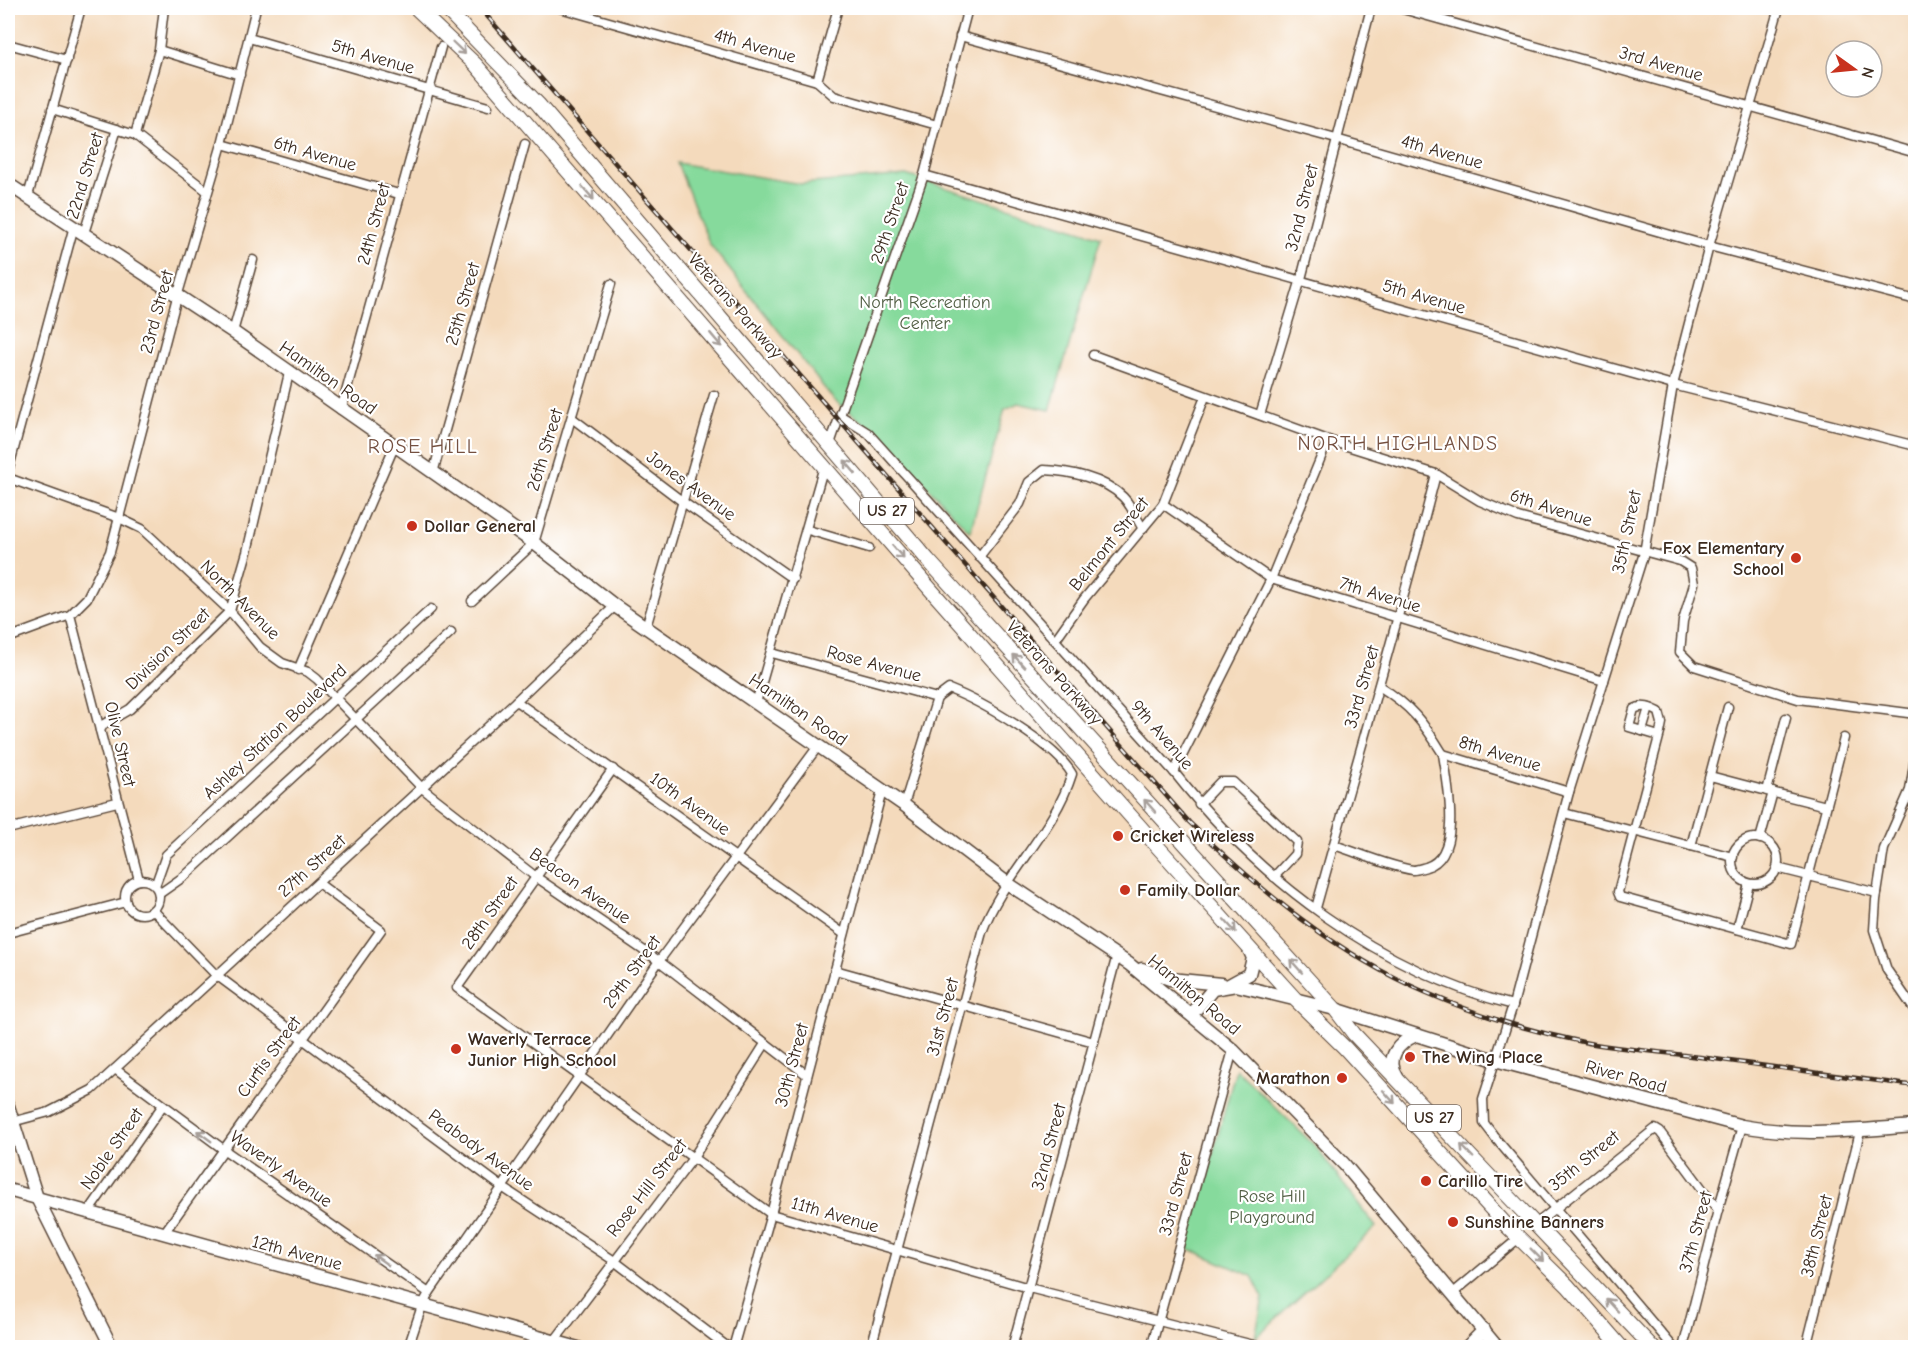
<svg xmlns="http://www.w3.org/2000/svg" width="1923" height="1355" font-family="'Comic Neue',sans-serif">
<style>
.green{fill:#86da9c;stroke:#60825d;stroke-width:1.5}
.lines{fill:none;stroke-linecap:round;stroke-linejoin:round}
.street-casing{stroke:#574436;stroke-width:11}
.secondary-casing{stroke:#574436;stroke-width:15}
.primary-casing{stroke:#574436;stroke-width:16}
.street{stroke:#fff;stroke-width:8}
.secondary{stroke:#fff;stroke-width:12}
.primary{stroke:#fff;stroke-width:14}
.rail-casing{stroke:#3b2a1e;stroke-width:4.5}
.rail{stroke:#fff;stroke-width:2;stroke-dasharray:7;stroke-linecap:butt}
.oneway{stroke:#a79f9a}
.poi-dot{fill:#c8321e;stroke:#fff;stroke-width:2}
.labels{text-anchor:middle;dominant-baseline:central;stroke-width:4.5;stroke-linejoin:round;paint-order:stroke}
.shield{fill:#fff;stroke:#766a62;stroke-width:1.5}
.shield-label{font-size:16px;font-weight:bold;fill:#3b2a1e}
.street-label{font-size:18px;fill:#3b2a1e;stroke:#fff}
.park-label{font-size:18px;fill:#525f44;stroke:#fff}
.poi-label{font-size:18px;font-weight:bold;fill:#3b2a1e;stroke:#fff;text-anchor:start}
.neighbourhood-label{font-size:20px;letter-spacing:1.5px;fill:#755040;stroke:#fff}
</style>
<rect width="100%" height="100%" fill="#fff"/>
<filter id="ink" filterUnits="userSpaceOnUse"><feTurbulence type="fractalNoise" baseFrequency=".0167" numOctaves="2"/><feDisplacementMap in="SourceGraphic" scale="12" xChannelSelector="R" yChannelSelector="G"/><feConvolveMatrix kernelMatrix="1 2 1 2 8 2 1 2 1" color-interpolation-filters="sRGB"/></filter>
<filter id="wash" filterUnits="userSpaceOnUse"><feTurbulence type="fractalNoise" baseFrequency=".008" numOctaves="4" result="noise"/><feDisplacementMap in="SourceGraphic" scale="24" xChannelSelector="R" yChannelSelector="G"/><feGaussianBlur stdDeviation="1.35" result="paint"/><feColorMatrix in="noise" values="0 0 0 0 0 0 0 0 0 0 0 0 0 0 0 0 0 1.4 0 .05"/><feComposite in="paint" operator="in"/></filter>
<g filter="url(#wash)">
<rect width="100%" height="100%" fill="#f4dabc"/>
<g class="green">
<polygon points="677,163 801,184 906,175 1101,237 1050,410 1018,403 1005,409 970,532 878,434 834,400 710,245"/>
<polygon points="1236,1069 1315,1146 1376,1227 1255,1338 1263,1298 1252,1276 1187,1248"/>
</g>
</g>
<g filter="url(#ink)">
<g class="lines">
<defs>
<g id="street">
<polyline points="560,8 817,81 834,96 937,125"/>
<polyline points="1399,8 1916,153"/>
<polyline points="960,36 1336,139 1709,246 1916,300"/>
<polyline points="249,38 488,107"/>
<polyline points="8,44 67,60"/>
<polyline points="159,50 240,75"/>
<polyline points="817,81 838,8"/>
<polyline points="52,109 135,135 207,191"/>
<polyline points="135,135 159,50 164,8"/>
<polyline points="222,144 399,194"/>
<polyline points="924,175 1673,385 1916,446"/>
<polyline points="28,196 81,8"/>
<polyline points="84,233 117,129"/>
<polyline points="233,332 253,260"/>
<polyline points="1093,355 1328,440 1436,474 1480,501 1518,517 1680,561 1691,568 1694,584 1683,621 1680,652 1694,666 1798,699 1916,714"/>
<polyline points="341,410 441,47"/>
<polyline points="1260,415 1301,279 1371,8"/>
<path d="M841,416L868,433L1174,772C1259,880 1378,970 1513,1005"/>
<polyline points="572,418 683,502 793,579"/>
<polyline points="830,444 924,175 968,8"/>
<polyline points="8,471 74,226"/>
<polyline points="433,473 525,144"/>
<polyline points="8,478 119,518 142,529 230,611 260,647 282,663 308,672 317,679 422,788 536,877 659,961 807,1075"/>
<polyline points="1163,504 1271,579 1604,681"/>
<polyline points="808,530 869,548"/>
<path d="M979,557L1020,504L1029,482L1044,470C1069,471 1104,478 1123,497C1131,505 1137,519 1143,529"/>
<polyline points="472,601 534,543 611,284"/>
<polyline points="70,615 139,880"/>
<polyline points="646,627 714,395"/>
<polyline points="8,638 70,615 87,598 110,552 177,297 222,144 256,8"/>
<polyline points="1055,640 1084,599 1163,504 1205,397"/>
<path d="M772,653L937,698L949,689C982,702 1055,744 1072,774C1054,832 1003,875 982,932L871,1348"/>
<polyline points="298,670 394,447"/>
<path d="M1379,686C1410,705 1424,723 1443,754L1569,792"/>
<polyline points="516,701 844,934"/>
<polyline points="756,703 824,466"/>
<polyline points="1786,718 1767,791 1826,806"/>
<polyline points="100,730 104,724 130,709 230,611 247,552 289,373"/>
<polyline points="1642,731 1649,708"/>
<path d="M1659,736L1629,727L1634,709C1643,704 1651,708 1659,712L1662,723L1660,733L1618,892L1620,897L1791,944L1844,738"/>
<polyline points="1916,751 1910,790 1884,849 1876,900 1874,930 1887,970 1916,1012"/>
<polyline points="613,769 457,988 771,1214 1029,1288 1265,1348"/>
<polyline points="1174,772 1271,579 1328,440"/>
<polyline points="1710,776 1767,791"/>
<polyline points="1910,791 1916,813"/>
<polyline points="1199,804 1220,782 1233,782 1297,842 1295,854 1274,877"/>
<polyline points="904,805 937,698"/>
<polyline points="1564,813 1733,857"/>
<polyline points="8,829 117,802"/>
<circle cx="1755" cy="861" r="23"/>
<polyline points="1760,839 1773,792"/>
<path d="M1334,845C1359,853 1387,866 1413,870C1417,870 1422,868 1426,867C1464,856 1447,782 1443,754"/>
<polyline points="1691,846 1728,707"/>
<polyline points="1777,868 1877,893"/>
<circle cx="142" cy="897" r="17"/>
<polyline points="155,886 166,855 431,609"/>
<polyline points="159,894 186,875 451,632"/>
<path d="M1316,908C1356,763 1399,620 1436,474"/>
<polyline points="153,910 215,974 502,1187 613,1260 729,1348"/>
<polyline points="1737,929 1749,884"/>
<polyline points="8,933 126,902"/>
<polyline points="835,970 1094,1042"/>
<polyline points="115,1069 223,1149 429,1293"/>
<polyline points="12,1122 49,1112 92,1090 516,701 615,606"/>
<polyline points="89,1211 163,1105"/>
<polyline points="1536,1224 1655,1129 1660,1132 1718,1210"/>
<polyline points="164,1233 381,930 318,883"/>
<polyline points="1452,1294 1519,1238"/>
<polyline points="408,1348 422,1306 429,1293 659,961 819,745"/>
<polyline points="549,1348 693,1158 765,1044"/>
<polyline points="733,1348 771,1214 882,791"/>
<polyline points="1012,1348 1117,955"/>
<polyline points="1151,1348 1233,1050"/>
<polyline points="1674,1348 1497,1140 1484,1123 1483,1099 1513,1005 1569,792 1644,553 1673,385 1709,246 1779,8"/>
<polyline points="1683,1348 1718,1210 1742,1126"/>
<polyline points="1806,1348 1860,1132"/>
</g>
<g id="secondary">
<polyline points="8,184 233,332 534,543 615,606 904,805 1007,883 1129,964 1233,1050 1344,1164 1498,1348"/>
<polyline points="1142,969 1170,979 1221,984"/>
<polyline points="1229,985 1249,974 1253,958 1248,947"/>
<path d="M1192,1014L1213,989L1236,985L1335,1009L1495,1060L1742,1126C1801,1137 1857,1130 1916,1126"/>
<path d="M1397,1077C1385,1058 1398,1043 1416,1035"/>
<polyline points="8,1106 37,1198 112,1348"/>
<polyline points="8,1190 578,1348"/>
<polyline points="1466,1348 1484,1330"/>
</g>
<g id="primary">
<polyline points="416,8 475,64 931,590 1157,846 1297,1001 1345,1048 1508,1227 1568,1286 1622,1348"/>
<polyline points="445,8 538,104 928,560 1335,1009 1354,1034 1653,1348"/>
</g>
</defs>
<use href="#street" class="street-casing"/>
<use href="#secondary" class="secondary-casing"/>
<use href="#primary" class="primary-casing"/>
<use href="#street" class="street"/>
<use href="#secondary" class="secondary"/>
<use href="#primary" class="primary"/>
<defs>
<path id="rail" d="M480,8L1189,822C1260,890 1336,954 1427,993C1477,1015 1530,1031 1583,1042C1621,1049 1661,1052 1700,1057C1772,1067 1844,1077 1916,1086"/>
</defs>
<use href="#rail" class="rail-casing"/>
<use href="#rail" class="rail"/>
</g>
<defs><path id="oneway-shaft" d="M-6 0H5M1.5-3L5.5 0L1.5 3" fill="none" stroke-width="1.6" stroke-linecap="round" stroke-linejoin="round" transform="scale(1.5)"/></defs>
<g class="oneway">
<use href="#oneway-shaft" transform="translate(459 48) rotate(44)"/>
<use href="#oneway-shaft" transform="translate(588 193) rotate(49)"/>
<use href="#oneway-shaft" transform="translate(716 340) rotate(50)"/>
<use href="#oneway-shaft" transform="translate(850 467) rotate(-130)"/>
<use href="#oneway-shaft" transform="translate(898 552) rotate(49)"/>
<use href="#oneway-shaft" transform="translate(1019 661) rotate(-132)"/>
<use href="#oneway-shaft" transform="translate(1150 806) rotate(-132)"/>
<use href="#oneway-shaft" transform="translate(1230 926) rotate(48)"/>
<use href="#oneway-shaft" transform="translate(1296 966) rotate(-132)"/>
<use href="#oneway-shaft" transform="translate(1389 1097) rotate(48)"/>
<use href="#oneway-shaft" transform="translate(204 1136) rotate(-144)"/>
<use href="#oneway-shaft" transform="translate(1467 1151) rotate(-134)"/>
<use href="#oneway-shaft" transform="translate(1537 1255) rotate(45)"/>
<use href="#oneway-shaft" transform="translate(381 1260) rotate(-145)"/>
<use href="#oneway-shaft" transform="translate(1612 1305) rotate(-133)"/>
</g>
</g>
<g class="poi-dot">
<circle cx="412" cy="526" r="6"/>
<circle cx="1796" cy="558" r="6"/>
<circle cx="1118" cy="836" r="6"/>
<circle cx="1125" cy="890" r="6"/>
<circle cx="456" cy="1049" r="6"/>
<circle cx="1410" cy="1057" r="6"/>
<circle cx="1342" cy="1078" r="6"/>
<circle cx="1426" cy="1181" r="6"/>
<circle cx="1453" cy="1222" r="6"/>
</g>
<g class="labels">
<g class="shield">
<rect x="860" y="498" width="54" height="26" rx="4.5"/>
<rect x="1407" y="1105" width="54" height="26" rx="4.5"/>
</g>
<g class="shield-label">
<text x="887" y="511">US 27</text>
<text x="1434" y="1118">US 27</text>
</g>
<g class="street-label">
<text transform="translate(755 46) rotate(16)">4th Avenue</text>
<text transform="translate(373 57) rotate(16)">5th Avenue</text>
<text transform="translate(1661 64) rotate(16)">3rd Avenue</text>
<text transform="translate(1442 152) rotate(16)">4th Avenue</text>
<text transform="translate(315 154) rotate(16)">6th Avenue</text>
<text transform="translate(85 176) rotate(-73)">22nd Street</text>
<text transform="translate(1302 208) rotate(-76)">32nd Street</text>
<text transform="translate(890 223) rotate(-71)">29th Street</text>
<text transform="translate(374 224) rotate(-75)">24th Street</text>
<text transform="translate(1424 297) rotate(16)">5th Avenue</text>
<text transform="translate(463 304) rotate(-74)">25th Street</text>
<text transform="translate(735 306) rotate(49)">Veterans Parkway</text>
<text transform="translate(157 312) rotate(-75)">23rd Street</text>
<text transform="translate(328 378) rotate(35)">Hamilton Road</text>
<text transform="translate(545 450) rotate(-73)">26th Street</text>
<text transform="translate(691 486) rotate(36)">Jones Avenue</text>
<text transform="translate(1551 508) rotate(18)">6th Avenue</text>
<text transform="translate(1627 532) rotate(-78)">35th Street</text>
<text transform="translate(1109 544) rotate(-51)">Belmont Street</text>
<text transform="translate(1380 595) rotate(17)">7th Avenue</text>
<text transform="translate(240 600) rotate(45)">North Avenue</text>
<text transform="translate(168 649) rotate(-44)">Division Street</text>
<text transform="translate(874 664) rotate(15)">Rose Avenue</text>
<text transform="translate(1054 673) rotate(48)">Veterans Parkway</text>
<text transform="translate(1362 687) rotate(-74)">33rd Street</text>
<text transform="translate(798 710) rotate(34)">Hamilton Road</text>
<text transform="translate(275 732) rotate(-43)">Ashley Station Boulevard</text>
<text transform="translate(1162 735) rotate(49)">9th Avenue</text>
<text transform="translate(120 744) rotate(77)">Olive Street</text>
<text transform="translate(1500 754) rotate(17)">8th Avenue</text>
<text transform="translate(690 804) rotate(36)">10th Avenue</text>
<text transform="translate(312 866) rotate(-42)">27th Street</text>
<text transform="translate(580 886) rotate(35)">Beacon Avenue</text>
<text transform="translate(490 913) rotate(-55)">28th Street</text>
<text transform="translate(632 972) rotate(-54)">29th Street</text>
<text transform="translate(1194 995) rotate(40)">Hamilton Road</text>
<text transform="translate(943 1017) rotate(-75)">31st Street</text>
<text transform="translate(269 1057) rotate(-54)">Curtis Street</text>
<text transform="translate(792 1065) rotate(-75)">30th Street</text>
<text transform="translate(1626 1077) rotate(15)">River Road</text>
<text transform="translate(1049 1147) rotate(-75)">32nd Street</text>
<text transform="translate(112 1149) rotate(-55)">Noble Street</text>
<text transform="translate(481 1150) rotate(36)">Peabody Avenue</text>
<text transform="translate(1584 1161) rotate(-39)">35th Street</text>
<text transform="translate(281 1169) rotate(35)">Waverly Avenue</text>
<text transform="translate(647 1188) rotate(-52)">Rose Hill Street</text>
<text transform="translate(1176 1194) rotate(-75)">33rd Street</text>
<text transform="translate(835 1215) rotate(16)">11th Avenue</text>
<text transform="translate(1696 1232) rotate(-75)">37th Street</text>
<text transform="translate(1817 1236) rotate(-76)">38th Street</text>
<text transform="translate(297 1253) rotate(15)">12th Avenue</text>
</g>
<g class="park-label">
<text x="925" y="302">North Recreation<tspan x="925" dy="21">Center</tspan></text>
<text x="1272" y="1196">Rose Hill<tspan x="1272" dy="21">Playground</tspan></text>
</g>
<g class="poi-label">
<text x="424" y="526">Dollar General</text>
<text x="1784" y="548" text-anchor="end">Fox Elementary<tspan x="1784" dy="21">School</tspan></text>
<text x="1130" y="836">Cricket Wireless</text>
<text x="1137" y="890">Family Dollar</text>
<text x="468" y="1039">Waverly Terrace<tspan x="468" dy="21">Junior High School</tspan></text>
<text x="1422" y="1057">The Wing Place</text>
<text x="1330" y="1078" text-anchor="end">Marathon</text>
<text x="1438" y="1181">Carillo Tire</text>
<text x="1465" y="1222">Sunshine Banners</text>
</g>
<g class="neighbourhood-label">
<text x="1398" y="443">NORTH HIGHLANDS</text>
<text x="423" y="446">ROSE HILL</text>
</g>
</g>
<rect width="1923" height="1355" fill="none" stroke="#fff" stroke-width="30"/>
<g transform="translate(1854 69) rotate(105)"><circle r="28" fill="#ffffff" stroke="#b1aaa5" stroke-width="1.5"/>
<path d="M0-4.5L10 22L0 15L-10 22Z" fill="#c8321e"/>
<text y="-9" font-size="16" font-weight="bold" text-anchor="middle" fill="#3b2a1e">N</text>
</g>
</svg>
